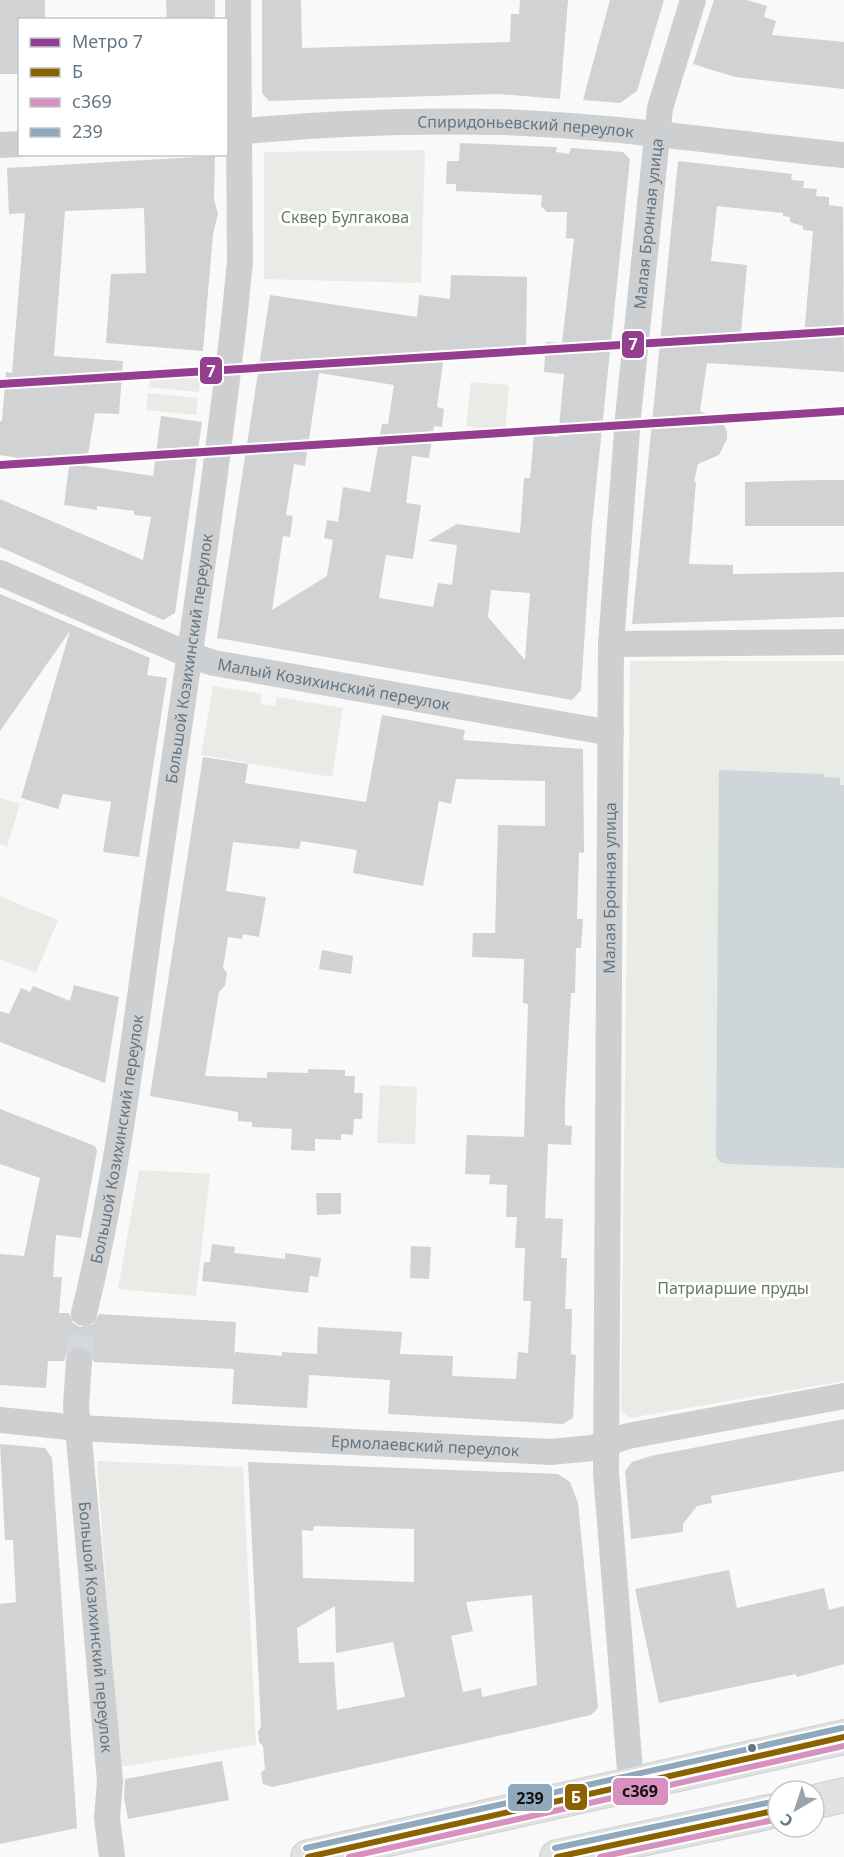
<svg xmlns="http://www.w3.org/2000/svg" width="844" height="1857" font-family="'Noto Sans',sans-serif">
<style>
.green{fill:#e8ebe6}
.water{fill:#ced6d9}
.building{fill:#d0d2d3;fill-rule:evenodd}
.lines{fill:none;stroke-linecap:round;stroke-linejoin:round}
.minor-tunnel{stroke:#d4d8dc;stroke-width:26;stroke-dasharray:26 13;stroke-linecap:butt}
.major-casing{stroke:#d5d6d7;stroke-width:36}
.minor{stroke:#cecfd0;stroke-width:26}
.major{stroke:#e1e2e2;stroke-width:33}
.bus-1-casing{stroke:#fff;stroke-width:10}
.bus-2-casing{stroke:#fff;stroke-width:10}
.bus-3-casing{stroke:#fff;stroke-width:10}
.bus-1{stroke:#8a6200;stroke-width:6}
.bus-2{stroke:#d891be;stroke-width:6}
.bus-3{stroke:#8fa8bb;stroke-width:6}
.metro-1-casing{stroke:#fff;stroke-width:12}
.metro-1{stroke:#943e90;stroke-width:8}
.bus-dot{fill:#657683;stroke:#fff;stroke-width:2}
.labels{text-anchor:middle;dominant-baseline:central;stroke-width:6;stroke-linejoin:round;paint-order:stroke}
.street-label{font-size:16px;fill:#657683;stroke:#fff}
.park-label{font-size:16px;fill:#687a64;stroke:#fff}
.line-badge{stroke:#fff;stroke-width:2}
.badge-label{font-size:16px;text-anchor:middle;font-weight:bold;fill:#fff}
.pale-badge-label{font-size:16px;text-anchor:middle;font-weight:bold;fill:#111}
</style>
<rect width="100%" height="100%" fill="#f9f9f9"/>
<g class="green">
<polygon points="425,150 421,283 264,279 264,152"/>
<polygon points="162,367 201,371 199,392 148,387 154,371"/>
<polygon points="471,382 509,385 505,434 466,426"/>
<polygon points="148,393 198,398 196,415 146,410"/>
<polygon points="630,661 844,661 844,1381 630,1418 621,1411"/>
<polygon points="213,686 262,694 260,704 275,706 277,697 343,708 332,777 201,755"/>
<polygon points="0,798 20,804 7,847 0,844"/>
<polygon points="0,896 58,920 36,973 0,959"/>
<polygon points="380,1085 417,1087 415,1144 377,1143"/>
<polygon points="139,1170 210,1174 196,1296 118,1289"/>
<polygon points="97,1461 243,1467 256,1745 119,1767"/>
</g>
<polygon class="water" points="719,770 824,774 824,777 840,778 840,785 844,785 844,1168 728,1164 720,1162 716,1157"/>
<g class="building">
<polygon points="0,0 45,0 45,20 20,20 20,74 0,74"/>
<polygon points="166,0 215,0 215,20 167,20"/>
<polygon points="262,0 301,0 302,48 510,42 511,14 519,14 520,0 568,0 560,99 498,94 269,101 262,93"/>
<polygon points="610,0 664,0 637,91 620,103 583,100"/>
<polygon points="714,0 747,0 767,6 764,17 776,21 772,35 844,42 844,89 735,77 693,64"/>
<path d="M460,143L557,147L556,152L569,154L571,148L623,152L630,159L592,525L581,690L572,700L217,638L270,295L417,317L419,295L450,299L451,275L527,277L526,357L444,355L437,407L444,409L442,427L434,426L429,458L412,456L406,503L421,505L413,559L386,555L379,598L433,607L438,583L452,585L457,545L428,541L457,524L520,533L524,478H530L534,435L558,437L564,374L544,372L546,342L562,343L574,239L566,238L567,212H547L541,206L542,195L456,191V184H446L447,161H459ZM319,373L394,385L388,424H382L370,492L343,487L338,522L327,520L324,538L333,540L327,576L272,610L283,536L290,537L293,516L286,515L294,464L305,466ZM491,590L530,593L525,660L488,617Z"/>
<polygon points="215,156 214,200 218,214 213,234 203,351 106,343 111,274 146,273 144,208 65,211 54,356 123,361 119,414 95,413 86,466 153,476 161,416 202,422 175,613 163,620 0,547 0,499 143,560 151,517 134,515 134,511 97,506 97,510 64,505 69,466 0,455 0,421 2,421 6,372 12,373 25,213 9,214 7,168"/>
<path d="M678,161L792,174L791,180L804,181L803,188L817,189L816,196L829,197V205L843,207L844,372L707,363L700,411L721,421L727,431V439L719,455L698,464L694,482H696L689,564L733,565V574L844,572V617L632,624ZM717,206L783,213V216L790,217V222L803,226V230L813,231L804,337L741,333L747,265L711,261Z"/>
<polygon points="820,480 844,480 844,526 745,526 745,482"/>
<polygon points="0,594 150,658 147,675 167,678 139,857 103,852 111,802 63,794 58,809 21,798 70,631 0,731"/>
<polygon points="382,715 465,730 463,740 583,749 584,853 579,852 577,919 583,919 581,948 576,948 575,993 571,993 565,1103 565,1125 572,1126 571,1145 548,1144 545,1218 563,1219 561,1258 567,1258 565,1309 572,1309 571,1354 576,1355 573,1418 563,1424 388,1414 390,1380 309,1375 307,1408 232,1404 234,1369 94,1362 88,1349 79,1346 67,1352 64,1361 48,1361 46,1388 0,1385 0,1254 24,1256 40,1178 0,1164 0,1109 95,1146 97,1151 81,1238 56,1235 53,1277 62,1277 59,1313 69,1313 73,1323 80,1327 94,1324 99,1314 236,1322 234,1358 235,1352 282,1356 282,1352 317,1354 318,1327 402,1332 400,1354 453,1356 452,1376 516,1379 518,1352 528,1353 531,1301 523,1301 525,1248 515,1248 517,1217 506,1217 507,1185 489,1184 490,1175 465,1174 467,1135 524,1137 528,1004 523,1003 524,959 472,957 473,933 495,933 498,825 545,826 545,781 456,779 451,804 439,801 423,886 353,873 357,850 301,841 299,849 233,842 226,891 266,897 259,937 243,934 242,939 228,937 223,968 227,973 225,986 219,992 205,1076 267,1078 267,1072 308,1073 308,1069 345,1070 345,1076 355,1076 354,1093 363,1093 362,1119 354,1119 353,1135 341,1134 341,1140 315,1139 315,1151 291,1150 292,1129 252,1127 252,1122 238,1121 238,1112 150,1096 203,757 248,764 245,783 366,802"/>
<polygon points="322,950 353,956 351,974 319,969"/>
<polygon points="74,985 119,997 105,1083 0,1042 0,1011 9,1014 21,988 30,992 33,986 70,1001"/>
<polygon points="316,1193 341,1193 341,1214 317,1215"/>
<polygon points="212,1244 235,1247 234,1253 285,1259 285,1253 321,1258 318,1277 310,1276 308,1293 202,1281 204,1262 210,1262"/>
<polygon points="411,1246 431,1247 429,1279 410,1278"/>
<polygon points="844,1419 844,1471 711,1496 712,1503 697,1506 683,1524 683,1532 631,1539 625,1471 632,1462 651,1456"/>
<polygon points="0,1444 45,1448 52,1458 77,1828 0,1844 0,1604 16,1602 13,1540 5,1540"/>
<path d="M248,1462L558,1474L570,1482L578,1503L598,1708L591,1715L272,1787L263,1784L261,1773L265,1769L263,1746L259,1742L258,1731L261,1727ZM314,1526L414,1529V1582L303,1578L302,1530L313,1531ZM532,1595L537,1685L482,1697L481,1688L463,1692L451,1636L473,1631L466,1602ZM335,1606L336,1653L393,1642L405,1697L337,1710L334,1662L299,1663L297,1628Z"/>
<polygon points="729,1570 737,1608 824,1588 829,1610 844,1606 844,1664 797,1677 796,1674 659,1703 635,1589"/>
<polygon points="222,1761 229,1800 128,1819 124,1798 125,1779"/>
</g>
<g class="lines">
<polyline class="minor-tunnel" points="79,1361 84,1313"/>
<defs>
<g id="major">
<polyline points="814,1802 844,1795"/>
<polyline points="308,1857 844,1737"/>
<polyline points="557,1857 778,1810"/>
</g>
</defs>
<use href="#major" class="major-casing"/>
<g class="minor">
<path id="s1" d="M226,133C318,123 412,120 504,122C617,126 731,144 844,155"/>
<polyline points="0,145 20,144"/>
<path id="s2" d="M0,573L189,655L214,663L611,733"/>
<polyline points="611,644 844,642"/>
<path id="s3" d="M84,1313C117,1181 133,1045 152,910C181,714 211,518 234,321L240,262L238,0"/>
<path id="s4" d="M79,1361L76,1406L110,1781L107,1818L112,1857"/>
<path id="s5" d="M0,1420L79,1428L551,1452L592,1448L628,1436L844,1396"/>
<path id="s6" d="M631,1783L606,1473L611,644L628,417L660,108L693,0"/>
</g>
<use href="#major" class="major"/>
<defs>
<g id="bus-1">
<polyline points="308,1857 844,1737"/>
<polyline points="557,1857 778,1810"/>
</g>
<g id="bus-2">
<polyline points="349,1857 844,1746"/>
<polyline points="600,1857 778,1819"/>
</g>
<g id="bus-3">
<polyline points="306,1848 842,1728"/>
<polyline points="555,1848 776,1801"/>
</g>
</defs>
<use href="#bus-1" class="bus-1-casing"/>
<use href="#bus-2" class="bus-2-casing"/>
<use href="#bus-3" class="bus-3-casing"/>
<use href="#bus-1" class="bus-1"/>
<use href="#bus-2" class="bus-2"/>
<use href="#bus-3" class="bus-3"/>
<defs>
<g id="metro-1">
<polyline points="0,384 844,331"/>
<polyline points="0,465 844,411"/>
</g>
</defs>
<use href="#metro-1" class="metro-1-casing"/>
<use href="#metro-1" class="metro-1"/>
</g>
<circle class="bus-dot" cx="752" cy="1748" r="5"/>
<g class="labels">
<g class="street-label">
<text stroke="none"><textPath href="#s1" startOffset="300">Спиридоньевский переулок</textPath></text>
<text stroke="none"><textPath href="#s6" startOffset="1562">Малая Бронная улица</textPath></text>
<text stroke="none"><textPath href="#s3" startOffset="663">Большой Козихинский переулок</textPath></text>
<text stroke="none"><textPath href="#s2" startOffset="354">Малый Козихинский переулок</textPath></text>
<text stroke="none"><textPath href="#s6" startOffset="896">Малая Бронная улица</textPath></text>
<text stroke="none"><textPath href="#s3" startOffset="177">Большой Козихинский переулок</textPath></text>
<text stroke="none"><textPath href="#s5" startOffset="426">Ермолаевский переулок</textPath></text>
<text stroke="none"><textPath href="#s4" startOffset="267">Большой Козихинский переулок</textPath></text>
</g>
<g class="park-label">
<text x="345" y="217">Сквер Булгакова</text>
<text x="733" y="1288">Патриаршие пруды</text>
</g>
</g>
<g class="line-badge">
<rect x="621" y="330" width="24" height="29" rx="6" fill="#943e90"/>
<rect x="199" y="356" width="24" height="29" rx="6" fill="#943e90"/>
<rect x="612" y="1777" width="57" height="29" rx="6" fill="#d891be"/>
<rect x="564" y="1783" width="24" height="28" rx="6" fill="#8a6200"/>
<rect x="507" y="1783" width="46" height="29" rx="6" fill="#8fa8bb"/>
</g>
<g class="badge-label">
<text x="633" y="350">7</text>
<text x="211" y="377">7</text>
<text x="576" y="1803">Б</text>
</g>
<g class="pale-badge-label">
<text x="640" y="1797">с369</text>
<text x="530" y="1804">239</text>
</g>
<rect x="18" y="18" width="210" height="138" fill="#ffffff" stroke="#c1c8cd" stroke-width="1.5"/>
<rect x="30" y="38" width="30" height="9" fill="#943e90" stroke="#c1c8cd" stroke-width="1.5"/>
<text x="72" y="48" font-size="18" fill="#657683">Метро 7</text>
<rect x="30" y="68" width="30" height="9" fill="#8a6200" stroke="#c1c8cd" stroke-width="1.5"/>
<text x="72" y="78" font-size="18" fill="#657683">Б</text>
<rect x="30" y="98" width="30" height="9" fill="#d891be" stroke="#c1c8cd" stroke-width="1.5"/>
<text x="72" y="108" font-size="18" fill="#657683">с369</text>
<rect x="30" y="128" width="30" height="9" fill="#8fa8bb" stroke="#c1c8cd" stroke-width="1.5"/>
<text x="72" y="138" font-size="18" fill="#657683">239</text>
<g transform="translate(796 1809) rotate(219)"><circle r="28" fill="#ffffff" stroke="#c1c8cd" stroke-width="1.5"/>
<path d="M0-4.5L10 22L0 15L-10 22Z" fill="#99a4ac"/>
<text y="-9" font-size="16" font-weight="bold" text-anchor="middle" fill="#657683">С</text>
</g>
</svg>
